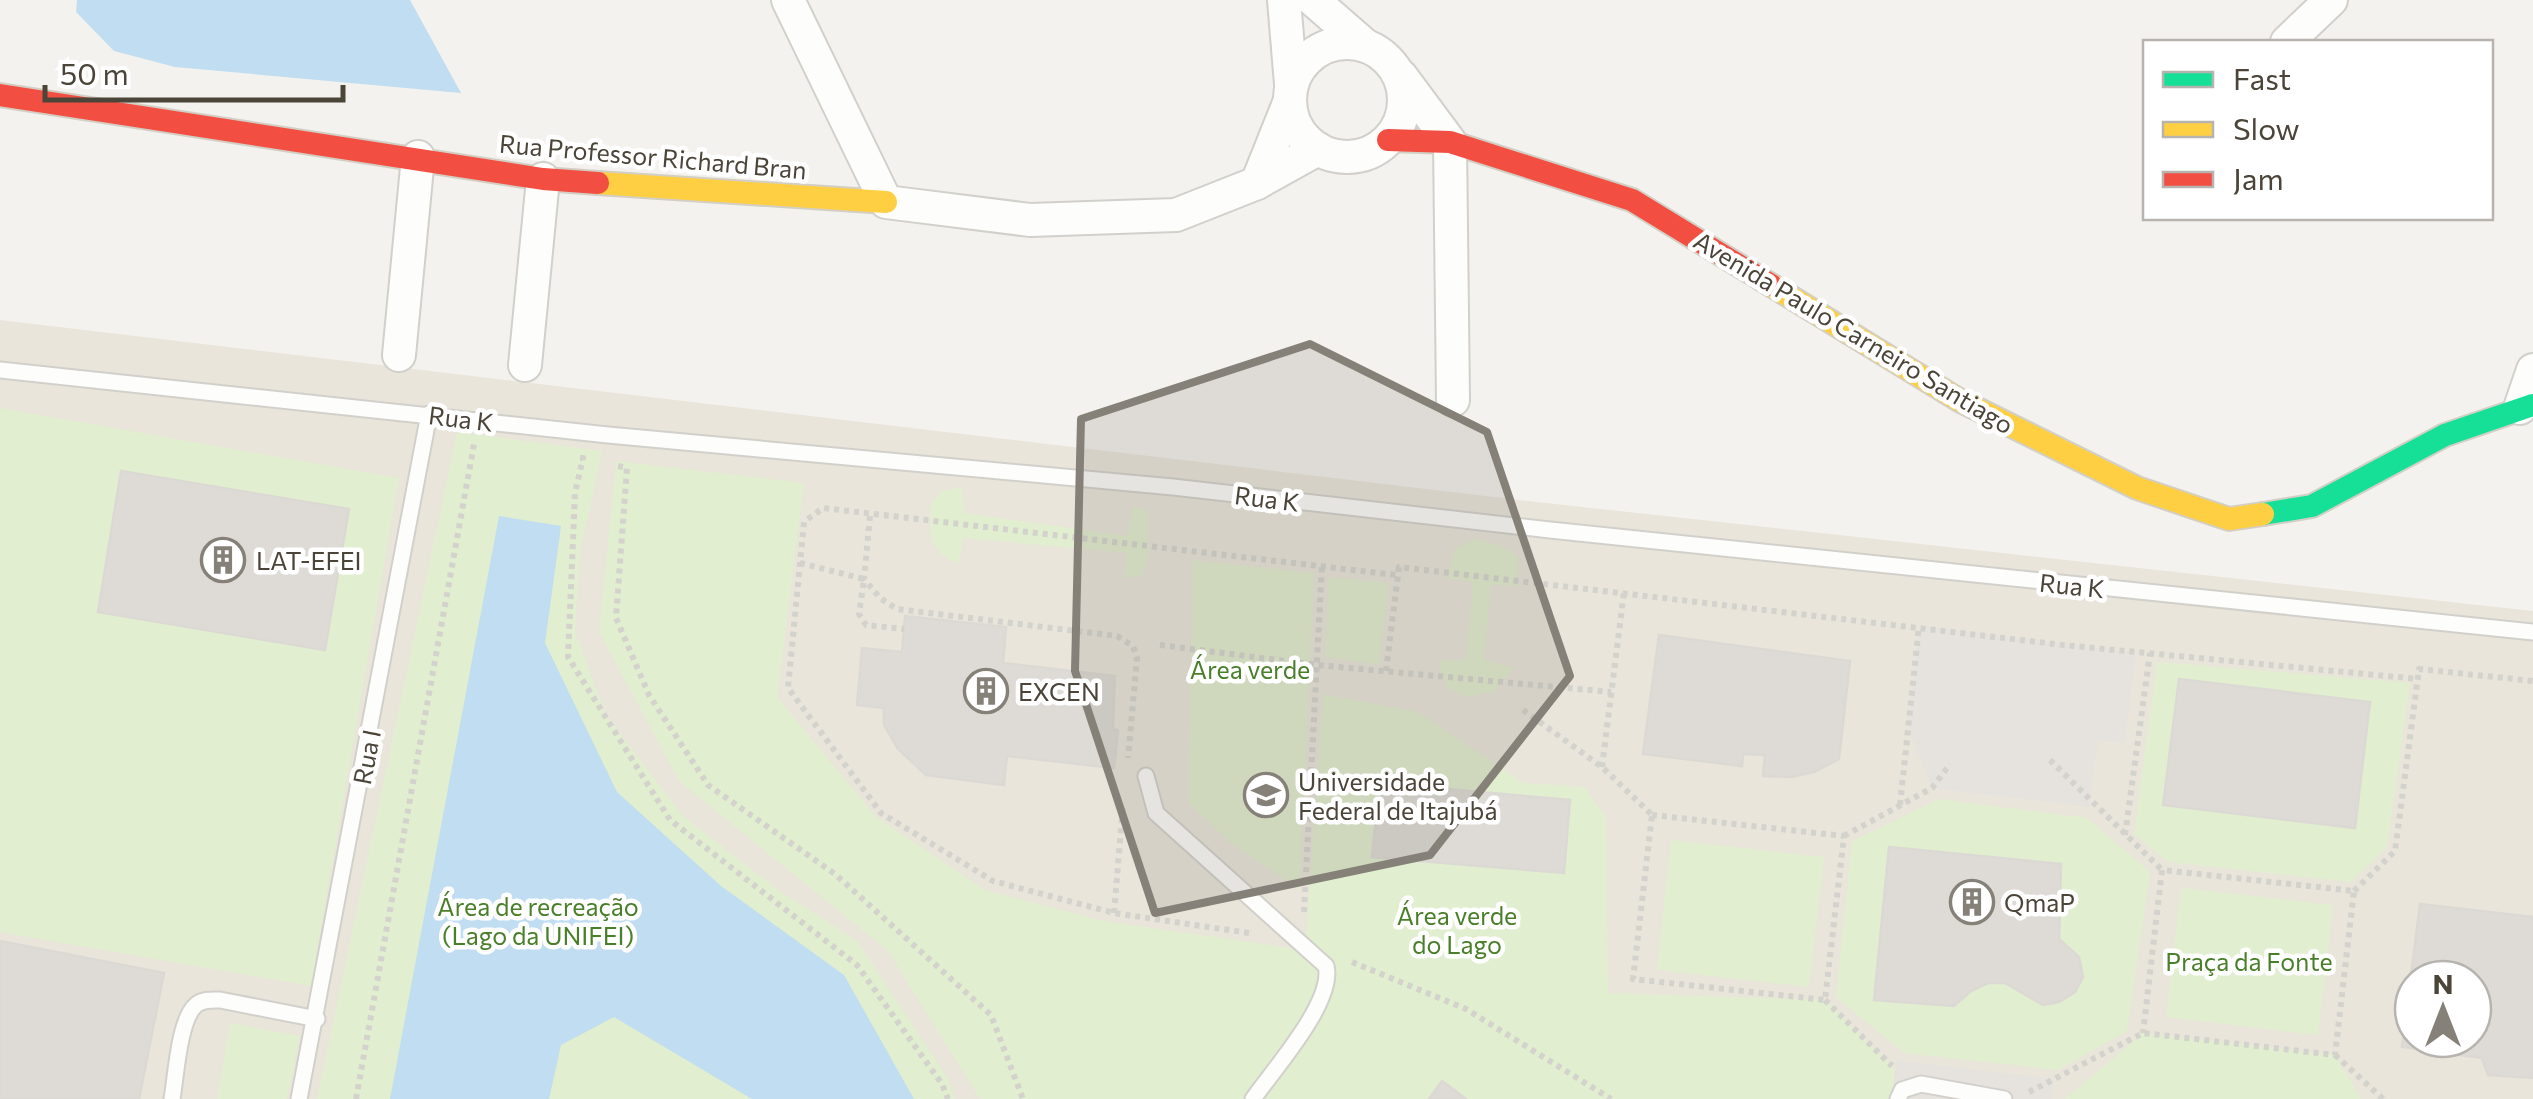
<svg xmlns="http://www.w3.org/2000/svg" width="2533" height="1099" font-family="Commissioner,sans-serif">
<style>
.education{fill:#eae5da;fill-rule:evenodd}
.green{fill:#e1eecf}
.parking{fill:#e6e3df}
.water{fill:#c0ddf1}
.building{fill:#dedbd6;stroke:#dcd9d4;stroke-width:2.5;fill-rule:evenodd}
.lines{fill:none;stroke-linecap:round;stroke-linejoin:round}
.lane-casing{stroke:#d2d0cb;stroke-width:19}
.street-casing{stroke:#d2d0cb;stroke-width:36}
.fast-casing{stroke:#d3cfc5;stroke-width:26}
.slow-casing{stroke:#d3cfc5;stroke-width:26}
.jam-casing{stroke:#d3cfc5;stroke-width:26}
.path{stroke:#d3d2cc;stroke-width:6;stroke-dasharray:5 5;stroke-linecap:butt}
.lane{stroke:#fdfdfc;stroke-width:15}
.street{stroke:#fdfdfc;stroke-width:32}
.fast{stroke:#16e098;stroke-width:22}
.slow{stroke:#ffcf43;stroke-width:22}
.jam{stroke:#f24e42;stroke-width:22}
.marked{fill:#868178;fill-opacity:0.2;stroke:#868178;stroke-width:8;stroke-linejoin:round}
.labels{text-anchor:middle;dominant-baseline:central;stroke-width:9;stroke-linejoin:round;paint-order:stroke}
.street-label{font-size:25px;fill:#4b4439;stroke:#fff}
.poi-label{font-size:25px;fill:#4b4439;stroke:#fff;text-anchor:start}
.park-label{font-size:25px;fill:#4a7f2a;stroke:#fff}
</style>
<rect width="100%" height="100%" fill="#f4f2ee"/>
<path class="education" d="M0,320L1537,502L2533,611V1099H0ZM2413,979H2473V1039H2413Z"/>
<g class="green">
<polygon points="0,408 399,478 311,986 0,932"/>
<polygon points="457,432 602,451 580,553 575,632 606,715 683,816 777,889 857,941 947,1077 955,1099 317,1099"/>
<polygon points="616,461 804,483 777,697 875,816 985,890 1103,921 1305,950 1323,694 1418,712 1523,783 1584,787 1606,817 1608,993 1825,1000 1895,1069 1892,1099 1468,1099 1442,1082 1429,1099 980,1099 888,951 679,781 599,632"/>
<path d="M962,487L964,513L1127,536L1133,506L1148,511L1149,554L1141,577H1125L1126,553L963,538L959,563C927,551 930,535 931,504L942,491Z"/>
<polygon points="1477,539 1502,546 1518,556 1518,586 1491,585 1484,660 1514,668 1493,692 1464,697 1446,687 1438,660 1466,660 1473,582 1446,578 1455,548"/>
<polygon points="1193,560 1314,573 1300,890 1233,845 1188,803"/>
<polygon points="1329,577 1389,583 1379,665 1325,657"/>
<polygon points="2157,662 2410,683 2387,847 2351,882 2168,862 2134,834"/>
<polygon points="1939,799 2087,818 2150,872 2127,1031 2058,1070 1904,1053 1836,997 1852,841"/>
<polygon points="1671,840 1824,857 1809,987 1657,970"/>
<polygon points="2181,888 2333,905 2318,1035 2166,1017"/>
<polygon points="230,1023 300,1036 287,1099 217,1099"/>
<polygon points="2143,1033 2335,1055 2361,1099 2065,1099"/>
</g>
<g class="parking">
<polygon points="1919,626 2136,652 2125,743 2098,740 2089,807 1932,788 1910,733 1908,716"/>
<polygon points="1896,1060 2054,1079 2052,1099 1892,1099"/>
</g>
<g class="water">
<polygon points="77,0 410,0 461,93 175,67 114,51 76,12"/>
<polygon points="499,516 561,526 545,643 617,792 721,886 844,975 914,1099 752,1099 614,1017 561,1045 549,1099 390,1099"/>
</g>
<g class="building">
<polygon points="121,471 349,509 325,650 98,612"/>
<polygon points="905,616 1006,627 1003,663 1115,676 1113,729 1118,730 1114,768 1007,756 1004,785 926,775 898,749 884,725 884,708 857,705 862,648 902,652"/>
<polygon points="1659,635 1850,661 1839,759 1814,772 1791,777 1763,776 1765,755 1743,754 1742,766 1643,754"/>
<polygon points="2179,679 2370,702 2355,828 2163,805"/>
<polygon points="1379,783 1570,800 1564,873 1372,857"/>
<polygon points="1889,847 2061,864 2059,939 2079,957 2083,977 2075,992 2059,1002 2043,1005 2005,983 1988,983 1971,991 1954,1006 1874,1000"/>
<path d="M2420,904L2533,917V1078L2488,1075L2482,1058L2402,1047ZM2413,979H2473V1039H2413Z"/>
<polygon points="0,941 164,973 139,1099 0,1099"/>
<polygon points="1442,1081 1466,1099 1429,1099"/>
</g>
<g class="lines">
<defs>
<g id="lane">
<polyline points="0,370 608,435 1173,487 1550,530 2533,632"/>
<path d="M1146,776L1156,813L1326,966C1335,1001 1274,1069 1253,1099"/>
<path d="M172,1099C176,1076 179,1019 196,1005C203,999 212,1000 220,1000L317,1019"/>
<polyline points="299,1099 429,414"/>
<polyline points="1898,1099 1902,1090 1921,1084 2004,1099"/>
</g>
<g id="street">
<polyline points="788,0 886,202 1030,220 1176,215 1257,183 1318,149"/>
<polyline points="1284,0 1291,84"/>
<polyline points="1313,0 1366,46"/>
<polyline points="2287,42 2331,0"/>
<circle cx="1347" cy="100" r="57"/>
<polyline points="1401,76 1450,142 1453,400"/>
<polyline points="1257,183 1289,103"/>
<polyline points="399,355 418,157"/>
<polyline points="525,365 543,179"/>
<polyline points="2520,408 2533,370"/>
</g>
<polyline id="fast" points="2263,514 2312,506 2445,435 2533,405"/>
<g id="slow">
<polyline points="598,183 886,202"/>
<polyline points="1771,285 1959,400 2137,488 2229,519 2263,514"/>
</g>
<g id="jam">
<polyline points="0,95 543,179 598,183"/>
<polyline points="1388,140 1450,142 1632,200 1771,285"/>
</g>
</defs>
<use href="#lane" class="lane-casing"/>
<use href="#street" class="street-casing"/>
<use href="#fast" class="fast-casing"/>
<use href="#slow" class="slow-casing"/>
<use href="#jam" class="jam-casing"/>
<g class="path">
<polyline points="580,458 583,458 575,493 568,657 670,820 857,965 942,1084 948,1099"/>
<polyline points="618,466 627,468 616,618 649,695 708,785 835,874 991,1015 1023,1099"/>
<polyline points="870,516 864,579 880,598 897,609 1117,636 1133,646 1137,658 1128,758"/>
<polyline points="800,563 864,579 859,614 866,625 904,629"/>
<polyline points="1160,645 1317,665 1611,692"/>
<polyline points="1386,671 1399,567 2063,645 2418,679"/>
<polyline points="1523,710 1602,767 1652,815"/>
<polyline points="2050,760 2162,870"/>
<polyline points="1602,767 1624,592"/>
<polyline points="1900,805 1919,626"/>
<polygon points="1652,815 1844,836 1825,1000 1633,979"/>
<polyline points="2125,835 2150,653"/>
<polyline points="1844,836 1932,788 1950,764"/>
<polyline points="2354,891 2395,851 2419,669 2533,681"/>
<polyline points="1304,912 1322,564"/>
<polyline points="1114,913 1123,805"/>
<polyline points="1249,933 1114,913 993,881 881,813 788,688 804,522 823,508 1396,575"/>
<polyline points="1352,962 1466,1009 1611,1099"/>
<polyline points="1825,1000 1892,1066"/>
<polyline points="2335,1055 2383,1099"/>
<polyline points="2029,1092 2143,1033 2335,1055 2354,891 2162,870 2143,1033"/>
<polyline points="356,1099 474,444"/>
</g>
<use href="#lane" class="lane"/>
<use href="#street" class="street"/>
<use href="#fast" class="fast"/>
<use href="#slow" class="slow"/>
<use href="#jam" class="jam"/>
</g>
<path class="marked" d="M1310,344L1487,432L1570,676L1430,855L1155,913L1075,671L1081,419Z"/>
<defs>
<symbol id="building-ring" viewBox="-11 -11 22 22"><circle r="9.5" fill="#fff" stroke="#868178" stroke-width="1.5"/><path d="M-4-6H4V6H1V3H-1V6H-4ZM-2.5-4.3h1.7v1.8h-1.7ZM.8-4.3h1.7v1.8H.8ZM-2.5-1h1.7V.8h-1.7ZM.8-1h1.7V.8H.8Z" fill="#868178"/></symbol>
<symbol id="university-ring" viewBox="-11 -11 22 22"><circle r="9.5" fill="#fff" stroke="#868178" stroke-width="1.5"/><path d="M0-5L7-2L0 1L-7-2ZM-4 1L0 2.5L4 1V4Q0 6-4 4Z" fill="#868178"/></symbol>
</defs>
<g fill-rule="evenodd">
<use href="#building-ring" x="198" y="535" width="50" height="50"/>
<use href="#building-ring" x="961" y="666" width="50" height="50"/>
<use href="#university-ring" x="1241" y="770" width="50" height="50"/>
<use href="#building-ring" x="1947" y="877" width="50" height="50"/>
</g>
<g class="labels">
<g class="street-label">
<text transform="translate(653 156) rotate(5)">Rua Professor Richard Bran</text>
<text transform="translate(1854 332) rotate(31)">Avenida Paulo Carneiro Santiago</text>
<text transform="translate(461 418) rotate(7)">Rua K</text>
<text transform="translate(1267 498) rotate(7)">Rua K</text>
<text transform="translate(2072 585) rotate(6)">Rua K</text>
<text transform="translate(366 757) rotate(-79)">Rua I</text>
</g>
<g class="poi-label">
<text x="256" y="560">LAT-EFEI</text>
<text x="1018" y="691">EXCEN</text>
<text x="1298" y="781">Universidade<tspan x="1298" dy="29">Federal de Itajubá</tspan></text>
<text x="2004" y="902">QmaP</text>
</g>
<g class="park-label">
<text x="1250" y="669">Área verde</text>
<text x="538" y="906">Área de recreação<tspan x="538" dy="29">(Lago da UNIFEI)</tspan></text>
<text x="1457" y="915">Área verde<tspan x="1457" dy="29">do Lago</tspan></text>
<text x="2249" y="961">Praça da Fonte</text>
</g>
</g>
<rect x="2143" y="40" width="350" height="180" fill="#ffffff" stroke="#b7b4b0" stroke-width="2.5"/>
<rect x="2163" y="72" width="50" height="15" fill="#16e098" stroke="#b7b4b0" stroke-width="2.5"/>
<text x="2233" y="90" font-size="30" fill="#4b4439">Fast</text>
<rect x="2163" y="122" width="50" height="15" fill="#ffcf43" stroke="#b7b4b0" stroke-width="2.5"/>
<text x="2233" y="140" font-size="30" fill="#4b4439">Slow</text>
<rect x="2163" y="172" width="50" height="15" fill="#f24e42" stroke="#b7b4b0" stroke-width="2.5"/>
<text x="2233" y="190" font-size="30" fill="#4b4439">Jam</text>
<g transform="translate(2443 1009)"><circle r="48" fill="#ffffff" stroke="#b7b4b0" stroke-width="2.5"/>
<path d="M0-8L18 38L0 25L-18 38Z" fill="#868178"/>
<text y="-15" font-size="28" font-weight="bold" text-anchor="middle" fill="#4b4439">N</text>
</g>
<path d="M45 85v15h298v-15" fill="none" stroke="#4b4439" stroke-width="5"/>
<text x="60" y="85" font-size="30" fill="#4b4439" stroke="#ffffff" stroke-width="8" paint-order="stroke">50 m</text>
</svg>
